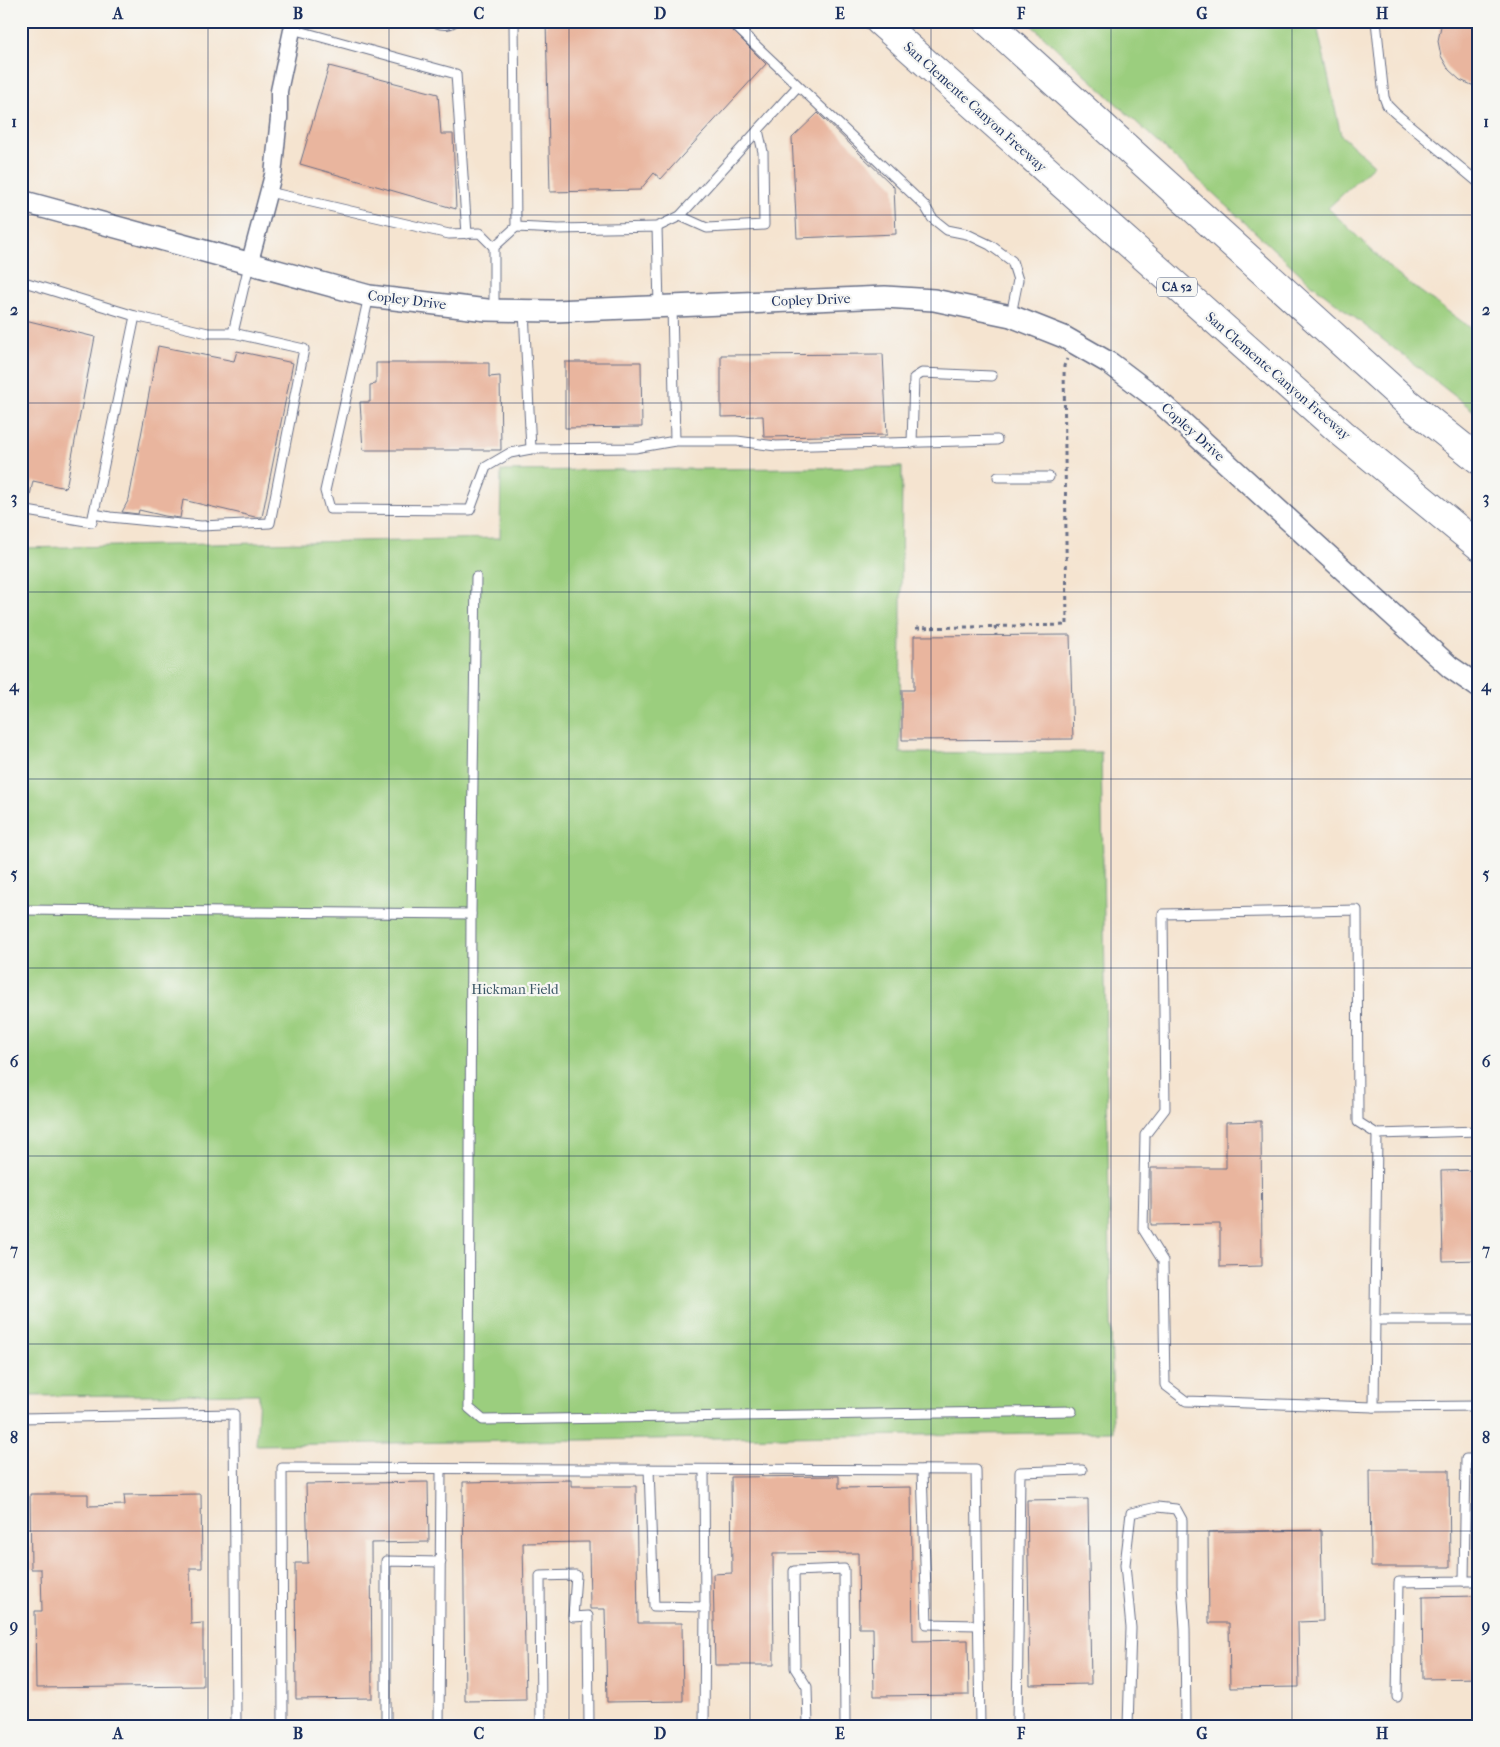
<svg xmlns="http://www.w3.org/2000/svg" width="1500" height="1747" font-family="'IM FELL French Canon',serif">
<style>
.green{fill:#9bce7e;stroke:#5b7e6e}
.building{fill:#e9b59e}
.lines{fill:none;stroke-linecap:round;stroke-linejoin:round}
.service-casing{stroke:#676e86;stroke-width:11}
.minor-casing{stroke:#676e86;stroke-width:19}
.tertiary-casing{stroke:#676e86;stroke-width:24}
.motorway-casing{stroke:#676e86;stroke-width:30}
.path{stroke:#676e86;stroke-width:3;stroke-dasharray:4 4;stroke-linecap:butt}
.service{stroke:#fff;stroke-width:9}
.minor{stroke:#fff;stroke-width:16}
.tertiary{stroke:#fff;stroke-width:21}
.motorway{stroke:#fff;stroke-width:28}
.grid{fill:none;stroke:#1b2f5e;stroke-width:1;stroke-opacity:0.55}
.labels{text-anchor:middle;dominant-baseline:central;stroke-width:4.5;stroke-linejoin:round;paint-order:stroke}
.shield{fill:#f6f6f2;stroke:#5d6b8a;stroke-width:1}
.shield-label{font-size:12px;font-weight:bold;fill:#1b2f5e}
.street-label{font-size:14px;fill:#1b2f5e;stroke:#f6f6f2}
.park-label{font-size:14px;fill:#3b5766;stroke:#f6f6f2}
.neatline{fill:none;stroke:#1b2f5e;stroke-width:2}
.grid-label{font-size:16px;text-anchor:middle;font-weight:bold;fill:#1b2f5e}
</style>
<rect width="100%" height="100%" fill="#f6f6f2"/>
<filter id="ink" filterUnits="userSpaceOnUse"><feTurbulence type="fractalNoise" baseFrequency=".02" numOctaves="2"/><feDisplacementMap in="SourceGraphic" scale="10" xChannelSelector="R" yChannelSelector="G"/><feConvolveMatrix kernelMatrix="1 2 1 2 8 2 1 2 1" color-interpolation-filters="sRGB"/></filter>
<filter id="wash" filterUnits="userSpaceOnUse"><feTurbulence type="fractalNoise" baseFrequency=".0096" numOctaves="4" result="noise"/><feDisplacementMap in="SourceGraphic" scale="20" xChannelSelector="R" yChannelSelector="G"/><feGaussianBlur stdDeviation="1.12" result="paint"/><feColorMatrix in="noise" values="0 0 0 0 0 0 0 0 0 0 0 0 0 0 0 0 0 1.4 0 .05"/><feComposite in="paint" operator="in"/></filter>
<g filter="url(#wash)">
<rect width="100%" height="100%" fill="#f5e4d0"/>
<g class="green">
<polygon points="1027,21 1316,21 1341,135 1374,165 1328,208 1395,273 1479,334 1479,415 1308,281"/>
<polygon points="902,467 900,753 1101,752 1113,1432 256,1445 259,1394 21,1396 21,548 500,538 501,471"/>
</g>
<g id="blocks">
<g class="building">
<polygon points="546,21 723,21 766,64 661,179 654,173 640,190 550,192"/>
<polygon points="1442,21 1479,21 1479,88 1460,80 1449,70 1441,56 1438,41"/>
<polygon points="329,66 438,94 441,134 453,134 456,209 300,164"/>
<polygon points="818,113 894,187 896,234 797,238 792,138"/>
<polygon points="21,319 95,337 66,488 33,481 28,505 21,504"/>
<polygon points="158,346 234,361 237,351 293,363 262,517 255,517 183,500 180,518 165,516 139,510 138,514 122,512 129,499"/>
<polygon points="883,354 887,435 764,437 763,416 721,417 721,355"/>
<polygon points="565,362 641,362 642,427 565,428"/>
<polygon points="376,363 489,363 489,377 500,376 501,450 363,450 360,402 370,402 370,385 376,384"/>
<polygon points="1070,635 1073,739 902,740 902,690 914,690 914,636"/>
<polygon points="1261,1121 1262,1266 1220,1267 1220,1224 1151,1225 1151,1168 1226,1168 1226,1122"/>
<polygon points="1479,1170 1479,1260 1443,1261 1441,1171"/>
<polygon points="1370,1470 1449,1470 1450,1567 1371,1567"/>
<polygon points="839,1476 839,1488 911,1487 913,1641 968,1640 969,1695 874,1696 873,1628 859,1628 858,1553 773,1554 774,1665 715,1665 713,1574 732,1573 731,1477"/>
<polygon points="571,1480 571,1486 636,1486 638,1623 682,1623 683,1701 607,1702 605,1609 590,1609 589,1542 523,1543 526,1700 465,1701 463,1482"/>
<polygon points="428,1482 429,1542 371,1543 372,1698 296,1699 295,1563 308,1563 306,1484"/>
<polygon points="30,1494 88,1494 88,1506 125,1505 124,1495 201,1494 202,1568 190,1568 191,1624 203,1623 203,1686 36,1688 35,1611 42,1611 41,1569 31,1569"/>
<polygon points="1088,1499 1091,1684 1030,1685 1027,1500"/>
<polygon points="1321,1530 1323,1621 1298,1622 1299,1687 1230,1688 1229,1623 1209,1623 1208,1532"/>
<polygon points="1479,1596 1479,1678 1423,1679 1422,1597"/>
</g>
</g>
</g>
<g filter="url(#ink)">
<use href="#blocks" fill-opacity="0" stroke="#676e86" stroke-width="1"/>
<g class="lines">
<defs>
<g id="service">
<path d="M431,21C439,24 447,27 455,21"/>
<polyline points="730,21 925,206 932,218 947,230 967,234 990,245 1012,261 1018,280 1011,315"/>
<polyline points="1376,21 1384,97 1387,105 1395,113 1479,183"/>
<polyline points="292,29 456,74 467,234"/>
<polyline points="269,192 449,234 480,233 494,247"/>
<polyline points="680,216 707,228 764,225 763,152 758,130"/>
<polyline points="516,227 558,229 657,227 659,306"/>
<polyline points="657,227 680,216 798,86"/>
<polyline points="21,281 135,316 92,522 21,510"/>
<polyline points="369,296 325,491 330,509 470,510 486,467 510,453 531,449 635,448 675,441 737,441 776,446 997,440"/>
<polyline points="672,306 675,441"/>
<polyline points="494,310 494,247 516,227 514,21"/>
<polyline points="524,311 531,449"/>
<polyline points="135,316 208,333 233,333 249,265"/>
<polyline points="912,443 914,378 922,373 992,376"/>
<polyline points="998,477 1049,477"/>
<polyline points="94,514 110,517 201,526 270,523 304,349 233,333"/>
<polyline points="21,910 471,914 469,1408 483,1420 1072,1411"/>
<polyline points="471,914 476,577"/>
<polyline points="1377,1134 1358,1122 1357,910 1163,914 1165,1109 1145,1135 1143,1229 1163,1261 1165,1385 1186,1401 1374,1407 1479,1406"/>
<polyline points="1375,1320 1479,1320"/>
<polyline points="1374,1407 1377,1134 1479,1131"/>
<polyline points="21,1418 234,1414 236,1726"/>
<polyline points="649,1469 654,1606 705,1607 704,1726"/>
<polyline points="704,1470 705,1607"/>
<polyline points="922,1470 927,1624 978,1625"/>
<polyline points="1464,1581 1479,1581"/>
<polyline points="1397,1697 1399,1582 1464,1581 1466,1459 1479,1459"/>
<polyline points="283,1726 282,1468 976,1470 980,1726"/>
<polyline points="386,1726 386,1561 441,1562"/>
<polyline points="439,1726 441,1469"/>
<polyline points="541,1726 540,1576 576,1575 573,1617 588,1616 589,1726"/>
<polyline points="808,1726 807,1687 795,1668 794,1571 844,1569 845,1726"/>
<polyline points="1017,1726 1020,1472 1082,1470"/>
<polyline points="1128,1726 1131,1628 1125,1565 1131,1513 1157,1507 1176,1509 1182,1520 1182,1584 1185,1629 1186,1726"/>
</g>
<polyline id="minor" points="249,265 273,175 279,118 279,91 294,21"/>
<polyline id="tertiary" points="21,201 369,296 487,310 555,311 885,297 934,300 1011,316 1064,337 1111,364 1152,395 1450,667 1479,687"/>
<g id="motorway">
<polyline points="879,21 1342,433 1479,546"/>
<polyline points="987,21 1409,404 1479,460"/>
</g>
</defs>
<use href="#service" class="service-casing"/>
<use href="#minor" class="minor-casing"/>
<use href="#tertiary" class="tertiary-casing"/>
<use href="#motorway" class="motorway-casing"/>
<g class="path">
<polyline points="995,626 996,635"/>
<polyline points="916,628 1067,625 1064,366 1067,359"/>
</g>
<use href="#service" class="service"/>
<use href="#minor" class="minor"/>
<use href="#tertiary" class="tertiary"/>
<use href="#motorway" class="motorway"/>
</g>
</g>
<path class="grid" d="M208,21V1726M389,21V1726M569,21V1726M750,21V1726M931,21V1726M1111,21V1726M1292,21V1726M21,215H1479M21,403H1479M21,592H1479M21,779H1479M21,968H1479M21,1156H1479M21,1344H1479M21,1531H1479"/>
<g class="labels">
<rect class="shield" x="1157" y="277.5" width="40" height="19" rx="4"/>
<g class="shield-label">
<text x="1177" y="287">CA 52</text>
</g>
<g class="street-label">
<text transform="translate(975 107) rotate(42)">San Clemente Canyon Freeway</text>
<text transform="translate(407 300) rotate(7)">Copley Drive</text>
<text transform="translate(811 300) rotate(-2)">Copley Drive</text>
<text transform="translate(1278 376) rotate(41)">San Clemente Canyon Freeway</text>
<text transform="translate(1193 432) rotate(42)">Copley Drive</text>
</g>
<g class="park-label">
<text x="515" y="989">Hickman Field</text>
</g>
</g>
<rect width="1500" height="1747" fill="none" stroke="#f6f6f2" stroke-width="55"/>
<rect x="28" y="28" width="1444" height="1692" class="neatline"/>
<g class="grid-label">
<text x="118" y="19">A</text>
<text x="298" y="19">B</text>
<text x="479" y="19">C</text>
<text x="660" y="19">D</text>
<text x="840" y="19">E</text>
<text x="1021" y="19">F</text>
<text x="1202" y="19">G</text>
<text x="1382" y="19">H</text>
<text x="14" y="127">1</text>
<text x="1486" y="127">1</text>
<text x="14" y="315">2</text>
<text x="1486" y="315">2</text>
<text x="14" y="503">3</text>
<text x="1486" y="503">3</text>
<text x="14" y="691">4</text>
<text x="1486" y="691">4</text>
<text x="14" y="879">5</text>
<text x="1486" y="879">5</text>
<text x="14" y="1067">6</text>
<text x="1486" y="1067">6</text>
<text x="14" y="1255">7</text>
<text x="1486" y="1255">7</text>
<text x="14" y="1443">8</text>
<text x="1486" y="1443">8</text>
<text x="14" y="1631">9</text>
<text x="1486" y="1631">9</text>
<text x="118" y="1739">A</text>
<text x="298" y="1739">B</text>
<text x="479" y="1739">C</text>
<text x="660" y="1739">D</text>
<text x="840" y="1739">E</text>
<text x="1021" y="1739">F</text>
<text x="1202" y="1739">G</text>
<text x="1382" y="1739">H</text>
</g>
</svg>
